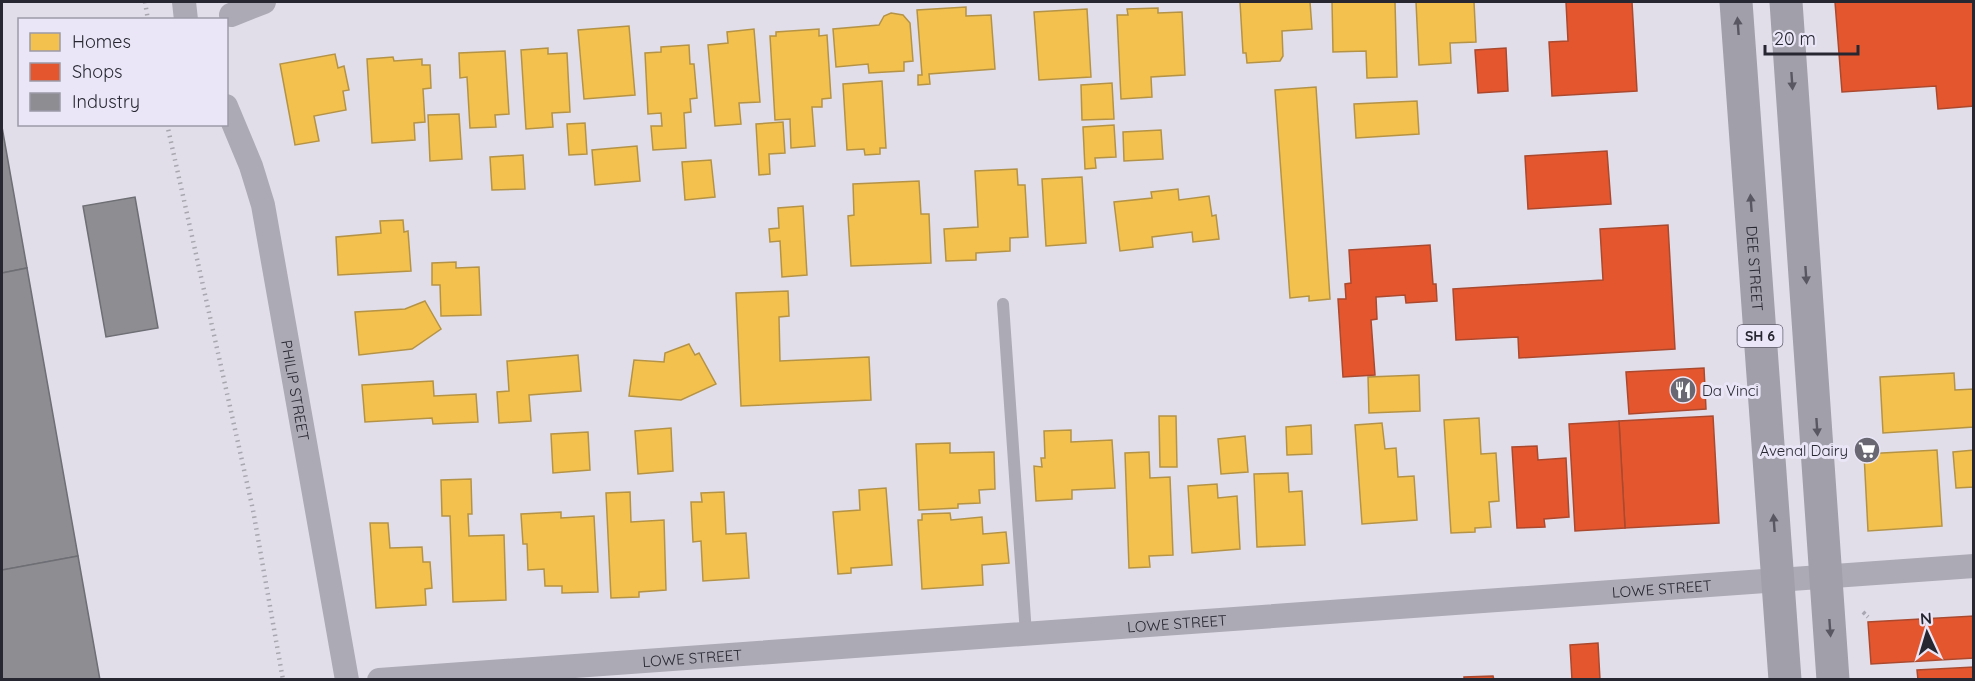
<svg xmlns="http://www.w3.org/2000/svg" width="1975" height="681" font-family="Quicksand,sans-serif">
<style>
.homes{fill:#f2c14e;stroke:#b59346;stroke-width:1.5}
.shops{fill:#e4572e;stroke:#ab492f;stroke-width:1.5}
.industry{fill:#8d8d92;stroke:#6e6e75;stroke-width:1.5}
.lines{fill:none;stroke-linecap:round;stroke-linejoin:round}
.path{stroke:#a9a7b1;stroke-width:4;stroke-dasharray:3 3;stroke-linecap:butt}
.service{stroke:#acaab4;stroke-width:12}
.minor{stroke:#acaab4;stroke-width:24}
.primary{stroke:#a19fa9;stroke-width:33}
.rail{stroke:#a8a6ae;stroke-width:4.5;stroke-dasharray:1.5 4.5;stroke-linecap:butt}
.oneway{fill:#585762}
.labels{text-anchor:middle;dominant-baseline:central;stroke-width:6;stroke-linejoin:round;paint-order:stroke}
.shield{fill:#eae6f7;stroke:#62606d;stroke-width:1.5}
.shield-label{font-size:14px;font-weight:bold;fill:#272732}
.street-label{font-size:15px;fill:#272732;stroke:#eae6f7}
.poi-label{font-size:15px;fill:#272732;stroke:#eae6f7;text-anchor:start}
</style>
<rect width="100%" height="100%" fill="#e1deea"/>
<g class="homes">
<polygon points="1240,2 1310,2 1312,29 1282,31 1283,56 1280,61 1247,63 1246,53 1243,53"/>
<polygon points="1332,2 1395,2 1397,77 1367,78 1366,51 1333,52"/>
<polygon points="1416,2 1474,2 1476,42 1450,43 1451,63 1419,65"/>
<polygon points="966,7 966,16 991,15 995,69 929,74 930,84 918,85 918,75 922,75 917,10"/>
<polygon points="1158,8 1158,13 1182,12 1185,75 1151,77 1152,97 1121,99 1117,15 1128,15 1127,9"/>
<polygon points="1087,9 1091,77 1039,80 1034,12"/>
<polygon points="891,13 903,15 910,23 913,61 904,62 904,71 869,73 868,64 836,67 833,29 879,25 884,16"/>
<polygon points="629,26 635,95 584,99 578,30"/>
<polygon points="754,29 760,102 739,103 741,124 715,126 708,45 728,43 727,32"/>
<polygon points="819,29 819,36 827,35 831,98 822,99 822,107 812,107 815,146 791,148 790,119 775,120 770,36 776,36 776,32"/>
<polygon points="689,45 690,64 694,64 697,98 690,99 691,112 684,113 686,148 653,150 651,126 662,126 661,113 648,114 645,53 661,52 661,47"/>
<polygon points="548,48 548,54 567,53 570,112 552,113 553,127 526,129 521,50"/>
<polygon points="505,51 509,114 495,115 496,127 470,128 467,77 460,78 459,53"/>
<polygon points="335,54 338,68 344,66 349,90 343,91 346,110 314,116 319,141 295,145 280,64"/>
<polygon points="393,57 394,61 422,59 422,65 430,65 431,88 423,89 425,122 414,123 415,140 372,143 367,59"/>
<polygon points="882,81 886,148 880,148 880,154 865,155 864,149 847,150 843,84"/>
<polygon points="1112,83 1114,119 1082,120 1081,85"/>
<polygon points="1316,87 1330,299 1309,301 1309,296 1290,298 1275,90"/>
<polygon points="1417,101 1419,134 1356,138 1354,104"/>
<polygon points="459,114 462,159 430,161 428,115"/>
<polygon points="783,122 785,153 769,154 770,174 759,175 756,124"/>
<polygon points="585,123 587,154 569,155 567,124"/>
<polygon points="1114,125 1116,157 1095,158 1096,168 1085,169 1083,127"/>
<polygon points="1161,130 1163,159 1124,161 1123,132"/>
<polygon points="637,146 640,181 595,185 592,150"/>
<polygon points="523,155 525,189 492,190 490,157"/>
<polygon points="711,160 715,197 685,200 682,162"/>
<polygon points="1017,169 1018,185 1025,185 1028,237 1010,238 1010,251 976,253 976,260 946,261 944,229 978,227 975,171"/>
<polygon points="1082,177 1086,243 1046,246 1042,179"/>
<polygon points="919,181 921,214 929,214 931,263 851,266 848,216 854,215 853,184"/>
<polygon points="1178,189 1179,200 1209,196 1212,216 1216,215 1219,239 1193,242 1192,232 1152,237 1153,247 1120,251 1114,202 1152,198 1151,192"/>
<polygon points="803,206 807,275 782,277 780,241 770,242 769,229 779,228 778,208"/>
<polygon points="403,220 404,232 408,231 411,271 338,275 336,237 381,233 380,221"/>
<polygon points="456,262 456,268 479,267 481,315 441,316 440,285 432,285 432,263"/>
<polygon points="788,291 789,316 779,317 780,361 869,357 871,400 741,406 736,293"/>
<polygon points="425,301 441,329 412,349 359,355 355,312 405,309"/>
<polygon points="689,344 695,355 699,353 716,384 681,400 629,396 634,360 664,362 665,353"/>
<polygon points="578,355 581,391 529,395 531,421 499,423 497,392 509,391 507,361"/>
<polygon points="1954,373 1955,390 1974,389 1974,427 1883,433 1880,377"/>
<polygon points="1419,375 1420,411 1369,413 1368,377"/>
<polygon points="433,381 434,396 476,394 478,422 433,424 432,418 365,422 362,385"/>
<polygon points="1159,416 1176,416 1177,467 1160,467"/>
<polygon points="1479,418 1481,454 1496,453 1499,501 1489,502 1491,527 1475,528 1475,532 1451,533 1444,420"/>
<polygon points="1382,423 1385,449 1396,448 1398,477 1414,476 1417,520 1362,524 1355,425"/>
<polygon points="1311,425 1312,454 1287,455 1286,427"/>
<polygon points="671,428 673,471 638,474 635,431"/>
<polygon points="1071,430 1071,442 1112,440 1115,488 1072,490 1072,499 1036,501 1034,466 1042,467 1041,458 1045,458 1044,431"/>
<polygon points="588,432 590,470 553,473 551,434"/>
<polygon points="1245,436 1248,472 1221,474 1218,439"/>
<polygon points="950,443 950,453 994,452 995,489 979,490 980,503 958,504 958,508 919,510 916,444"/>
<polygon points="1937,450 1942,526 1868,531 1864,454"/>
<polygon points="1974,450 1974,487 1956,488 1953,452"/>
<polygon points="1149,452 1150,478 1170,477 1173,555 1149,556 1150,567 1129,568 1125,453"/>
<polygon points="1288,473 1289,492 1302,491 1305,545 1257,547 1254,474"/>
<polygon points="471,479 472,514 468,514 469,536 504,535 506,600 453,602 450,516 442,516 441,480"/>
<polygon points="1217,484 1218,498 1237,496 1240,549 1192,553 1188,486"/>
<polygon points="886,488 892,565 851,568 851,573 838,574 833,512 860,510 859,490"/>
<polygon points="630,492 631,522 664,520 666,590 639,592 639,597 611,598 606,493"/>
<polygon points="724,492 726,534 746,533 749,578 703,581 701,541 693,542 691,502 702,502 701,493"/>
<polygon points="561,512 561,518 594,516 598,592 562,593 562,586 545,586 544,569 528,570 527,544 523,544 521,514"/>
<polygon points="950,513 951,520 982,517 983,534 1006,532 1009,563 982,565 983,585 922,589 918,520 922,520 922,514"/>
<polygon points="370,523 388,523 390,548 422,547 423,562 430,562 432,588 425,589 426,605 376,608"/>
</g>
<g class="shops">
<polygon points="1566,2 1632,2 1637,91 1552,96 1549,42 1568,41"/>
<polygon points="1835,2 1974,2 1974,106 1938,109 1936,86 1842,92"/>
<polygon points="1506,48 1508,91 1478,93 1475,50"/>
<polygon points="1607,151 1611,204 1528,209 1525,156"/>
<polygon points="1668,225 1675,349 1519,358 1518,337 1456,340 1453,289 1603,280 1600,229"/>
<polygon points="1430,245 1433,284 1436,284 1437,301 1406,303 1405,295 1376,297 1377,319 1371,320 1375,375 1343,377 1338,299 1346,299 1345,284 1351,283 1349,250"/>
<polygon points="1704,368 1706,409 1629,414 1626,372"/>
<polygon points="1713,416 1719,523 1625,528 1619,421"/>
<polygon points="1619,421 1625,528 1575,531 1569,424"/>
<polygon points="1537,446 1538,460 1566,458 1569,517 1544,519 1545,527 1517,528 1512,447"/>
<polygon points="1974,616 1974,658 1871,664 1868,622"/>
<polygon points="1598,643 1600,680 1572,680 1570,645"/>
<polygon points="1974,667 1974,680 1918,680 1917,670"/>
<polygon points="1493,676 1494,680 1464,680 1464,677"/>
</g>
<g class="industry">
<polygon points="2,127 27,268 2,273"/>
<polygon points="135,197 158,328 106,337 83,206"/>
<polygon points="27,268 78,556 2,570 2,273"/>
<polygon points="78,556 100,680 2,680 2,570"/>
</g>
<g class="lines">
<polyline class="path" points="1863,612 1868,617"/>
<polyline class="service" points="1003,304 1026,634"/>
<g class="minor">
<polyline points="184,2 186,20"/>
<polyline points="231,15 264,2"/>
<path id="s1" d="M226,106L251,166L263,205L347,680"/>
<path id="s2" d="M379,680L1974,566"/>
</g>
<g class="primary">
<path id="s3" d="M1736,2L1785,680"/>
<polyline points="1786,2 1833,680"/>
</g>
<g class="rail">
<polyline points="145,2 148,20"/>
<polyline points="167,124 253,510 283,680"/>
</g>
</g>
<defs><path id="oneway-solid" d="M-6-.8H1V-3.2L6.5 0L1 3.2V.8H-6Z" transform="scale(1.5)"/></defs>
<g class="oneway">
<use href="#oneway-solid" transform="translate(1738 26) rotate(-94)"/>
<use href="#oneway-solid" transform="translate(1792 81) rotate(86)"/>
<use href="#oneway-solid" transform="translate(1751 203) rotate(-94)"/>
<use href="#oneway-solid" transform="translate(1806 275) rotate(86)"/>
<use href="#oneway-solid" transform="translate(1817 427) rotate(86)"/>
<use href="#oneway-solid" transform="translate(1774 523) rotate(-94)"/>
<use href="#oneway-solid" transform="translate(1830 628) rotate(86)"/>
</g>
<defs>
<symbol id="restaurant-disc" viewBox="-11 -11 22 22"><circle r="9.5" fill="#686772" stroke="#eae6f7"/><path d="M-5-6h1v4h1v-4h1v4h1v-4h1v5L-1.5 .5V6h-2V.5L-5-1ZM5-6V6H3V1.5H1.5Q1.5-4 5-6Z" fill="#fff"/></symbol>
<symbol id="supermarket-disc" viewBox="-11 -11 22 22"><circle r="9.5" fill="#686772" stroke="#eae6f7"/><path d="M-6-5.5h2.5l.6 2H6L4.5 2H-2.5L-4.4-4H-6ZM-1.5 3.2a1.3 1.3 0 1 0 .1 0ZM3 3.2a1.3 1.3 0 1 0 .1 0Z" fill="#fff"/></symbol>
</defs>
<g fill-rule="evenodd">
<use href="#restaurant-disc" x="1668" y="375" width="30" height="30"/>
<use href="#supermarket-disc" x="1852" y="435" width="30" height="30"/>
</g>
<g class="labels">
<rect class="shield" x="1737.5" y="325" width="45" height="22" rx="4.5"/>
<g class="shield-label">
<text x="1760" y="336">SH 6</text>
</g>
<g class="street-label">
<text stroke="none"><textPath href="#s3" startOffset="267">DEE STREET</textPath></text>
<text stroke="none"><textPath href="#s1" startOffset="294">PHILIP STREET</textPath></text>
<text stroke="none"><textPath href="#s2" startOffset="1286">LOWE STREET</textPath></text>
<text stroke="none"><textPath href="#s2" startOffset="800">LOWE STREET</textPath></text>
<text stroke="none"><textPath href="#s2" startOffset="314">LOWE STREET</textPath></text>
</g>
<g class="poi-label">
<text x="1702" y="390">Da Vinci</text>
<text x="1848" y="450" text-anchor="end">Avenal Dairy</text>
</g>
</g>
<rect width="1975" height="681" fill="none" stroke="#272732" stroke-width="6"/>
<rect x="18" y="18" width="210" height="108" fill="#eae6f7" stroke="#9c9aa8" stroke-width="1.5"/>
<rect x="30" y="33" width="30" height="18" fill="#f2c14e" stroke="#9c9aa8" stroke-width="1.5"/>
<text x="72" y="48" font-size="18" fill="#272732">Homes</text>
<rect x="30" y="63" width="30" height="18" fill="#e4572e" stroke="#9c9aa8" stroke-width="1.5"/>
<text x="72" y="78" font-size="18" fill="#272732">Shops</text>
<rect x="30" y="93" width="30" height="18" fill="#8d8d92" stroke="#9c9aa8" stroke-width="1.5"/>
<text x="72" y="108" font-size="18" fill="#272732">Industry</text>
<g transform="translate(1927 633) rotate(356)" stroke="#eae6f7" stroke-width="4.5" paint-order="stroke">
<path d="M0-4.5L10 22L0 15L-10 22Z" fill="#272732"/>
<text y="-9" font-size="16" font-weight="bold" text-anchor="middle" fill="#272732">N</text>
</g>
<path d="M1765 45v9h93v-9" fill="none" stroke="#272732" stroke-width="3"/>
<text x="1774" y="45" font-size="18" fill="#272732" stroke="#eae6f7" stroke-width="4.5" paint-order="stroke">20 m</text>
</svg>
